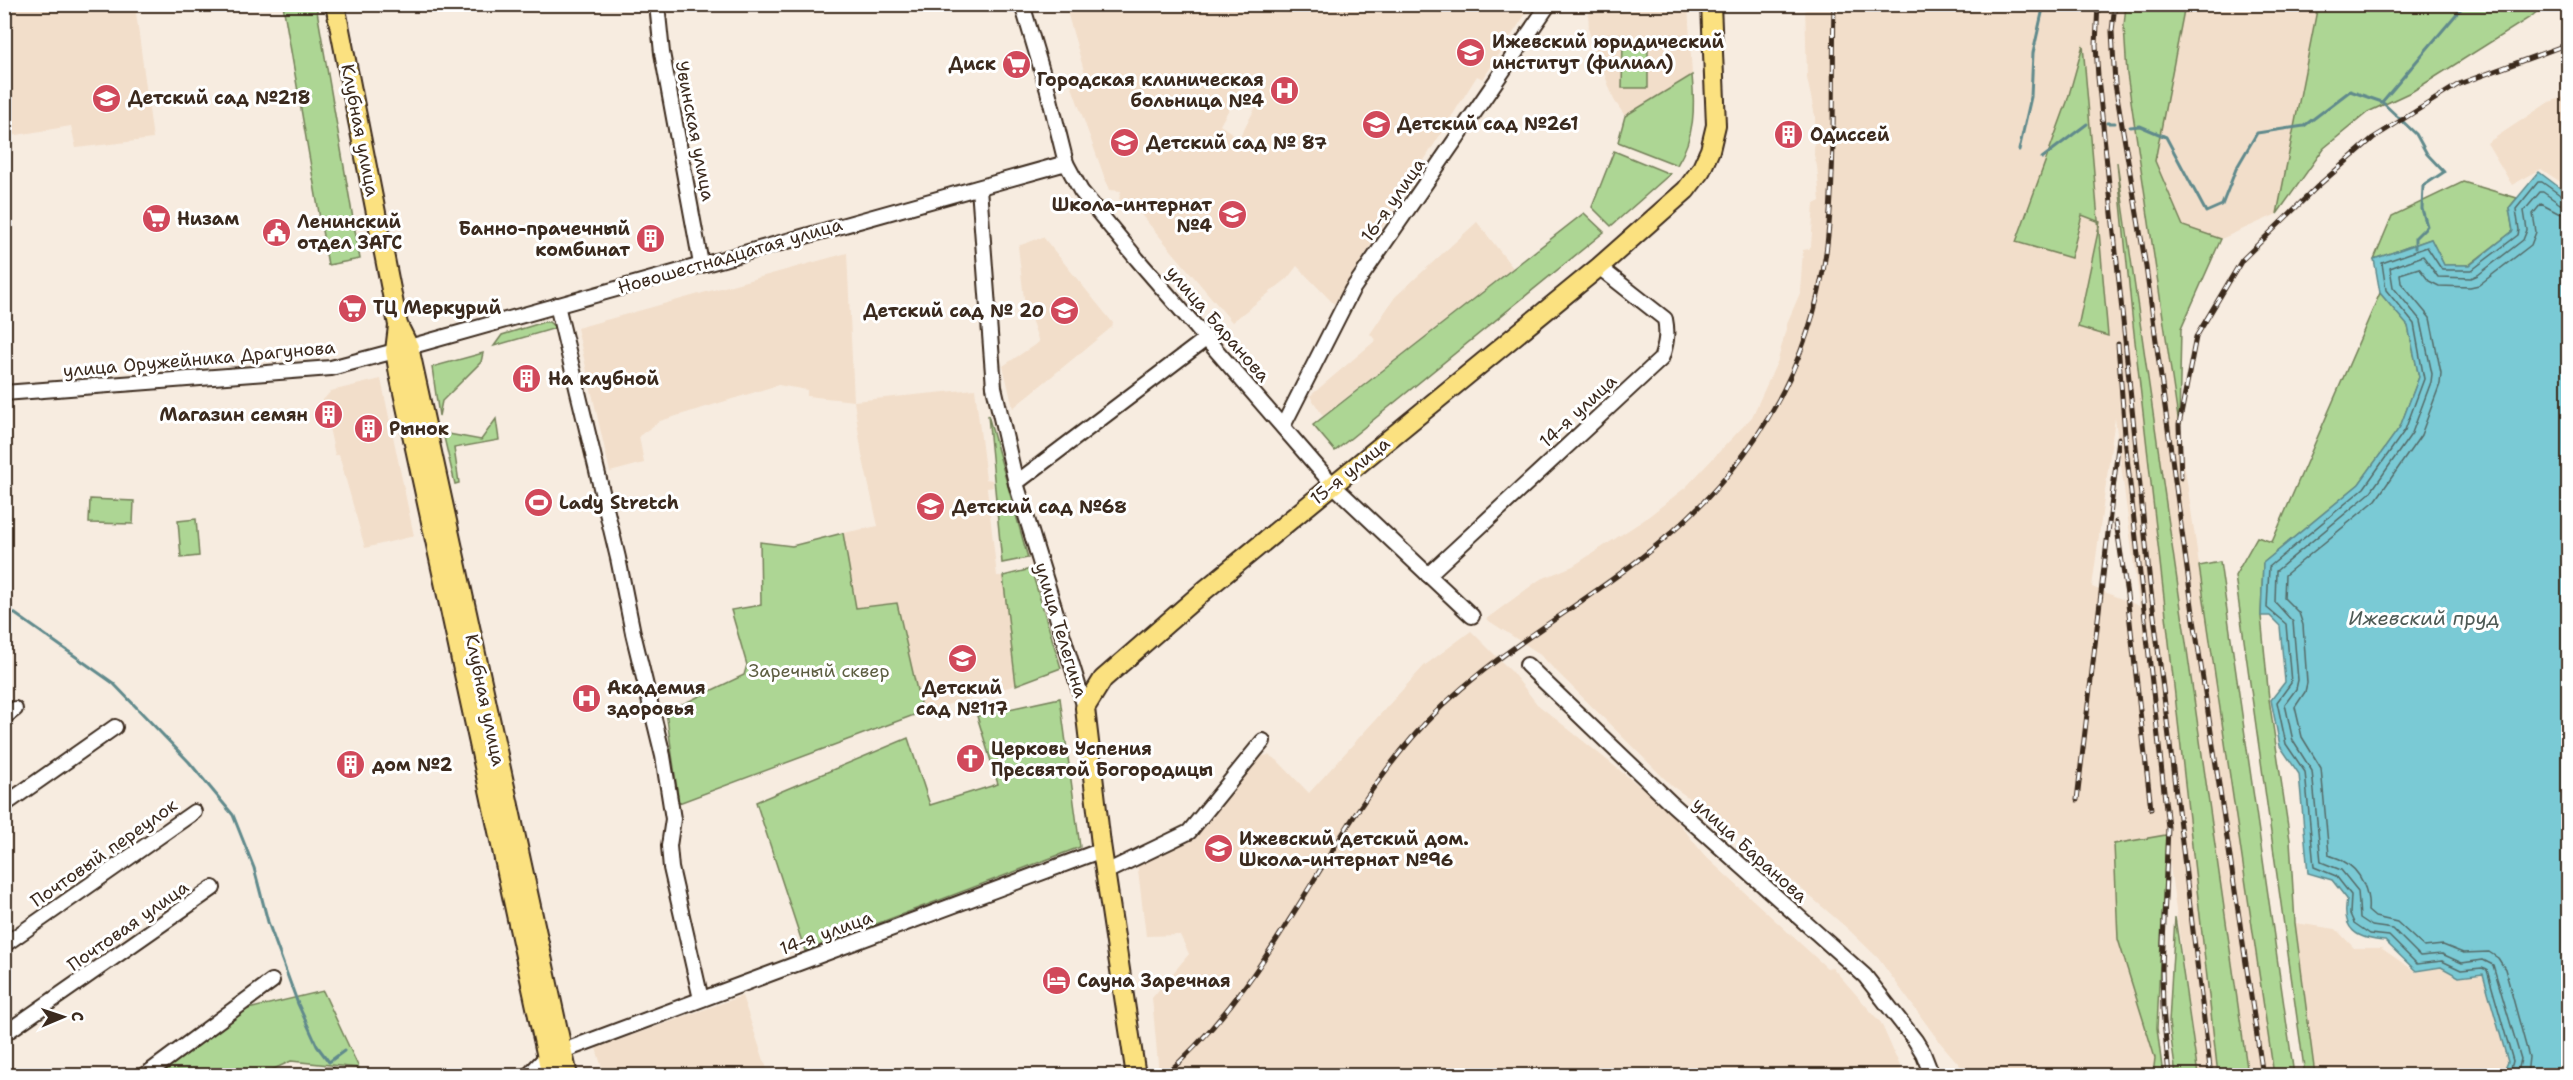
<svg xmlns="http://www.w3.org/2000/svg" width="2573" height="1080" font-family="'Shantell Sans',sans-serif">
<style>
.built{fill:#f2deca;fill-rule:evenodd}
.green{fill:#add694;stroke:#748059;stroke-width:1.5}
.water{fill:#7acad5;stroke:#618a8c;stroke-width:1.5}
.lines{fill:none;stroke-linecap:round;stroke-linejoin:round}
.shore{stroke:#546a67;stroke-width:1.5}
.stream{stroke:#618a8c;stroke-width:3}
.minor-casing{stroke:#3b2a1e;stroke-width:18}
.major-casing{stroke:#3b2a1e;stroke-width:22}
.minor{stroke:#fff;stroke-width:14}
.major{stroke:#fbe180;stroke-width:18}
.rail-casing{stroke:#3b2a1e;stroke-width:5}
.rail{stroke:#fff;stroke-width:3;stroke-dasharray:9;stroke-linecap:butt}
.labels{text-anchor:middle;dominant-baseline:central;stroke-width:6;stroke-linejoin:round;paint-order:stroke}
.poi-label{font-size:18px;font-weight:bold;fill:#3b2a1e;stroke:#fff;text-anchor:start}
.street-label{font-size:18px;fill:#3b2a1e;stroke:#fff}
.park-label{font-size:18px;fill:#5d5e41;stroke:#fff}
.water-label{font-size:20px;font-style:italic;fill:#4e5a55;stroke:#fff}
</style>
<rect width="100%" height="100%" fill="#f7ece0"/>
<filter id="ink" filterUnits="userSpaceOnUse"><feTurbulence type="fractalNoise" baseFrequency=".0167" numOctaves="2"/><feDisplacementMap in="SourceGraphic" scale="12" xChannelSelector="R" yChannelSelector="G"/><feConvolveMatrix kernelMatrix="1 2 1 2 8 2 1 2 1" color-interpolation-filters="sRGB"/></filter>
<g filter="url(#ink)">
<g class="built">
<polygon points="4,5 135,5 153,139 76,148 71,126 5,137"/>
<path d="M1065,5H1529L1527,12L1483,79L1477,76L1334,304L1297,266L1287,279L1232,322L1132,204L1119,199L1121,191L1109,190L1068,76L1077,73L1078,76L1085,74ZM1243,84L1262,96L1239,138L1220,125Z"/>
<polygon points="1588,5 1688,5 1692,75 1625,116 1614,100 1589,32"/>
<path d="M1805,5H2126L2124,26L2127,74L2274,1075H2248L2120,181L2132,315L2218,1075H2198L2166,835L2114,845L2118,939L2155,1058L2153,1075H1968L1938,1040L1878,958L1847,928L1727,825L1672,786L1537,652L1486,619L1539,580L1573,566L1644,520L1686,487L1752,417L1778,360L1788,321L1800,293L1803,250L1809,249L1811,246L1814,204L1820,201L1817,166L1814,155L1815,116L1807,78ZM2082,48L2099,222L2082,215L2071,258L2067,102ZM2115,418L2139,605V606L2092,587Z"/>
<polygon points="2185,5 2318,5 2277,214 2221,239 2183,227 2155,161"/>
<polygon points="2568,96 2568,187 2541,169 2512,185 2487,143 2549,102"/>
<polygon points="1477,222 1513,268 1323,416 1310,396 1376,340 1370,334 1395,297"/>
<polygon points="1043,237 1113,323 1112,327 1013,408 1003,366 1039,342 1024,299 1018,246"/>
<polygon points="847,253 854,401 975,389 986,479 992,480 993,487 987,488 997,576 1003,576 1016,685 922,712 897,603 856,609 843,533 878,526 862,455 854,401 807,396 807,390 778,385 660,421 639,436 644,463 610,472 577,328"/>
<polygon points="381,379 414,536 365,548 339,455 335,455 323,400 331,391"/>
<polygon points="1471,631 1511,671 1537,704 1667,808 1705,856 1827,968 1832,967 1881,1023 1904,1075 1159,1075 1152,998 1189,954 1180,935 1146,936 1137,862 1195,836 1258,757 1268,755 1277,760 1309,793 1424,666"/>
<polygon points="2295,923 2336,929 2354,948 2381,948 2416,972 2441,967 2459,977 2483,973 2508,1062 2502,1075 2315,1075"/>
<polygon points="742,996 769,1075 604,1075 596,1048"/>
</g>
<g class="green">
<polygon points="283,5 316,5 360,259 328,265"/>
<polygon points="2126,5 2185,5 2155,161 2183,226 2221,239 2181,329 2179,425 2127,74 2124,26"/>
<polygon points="2318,5 2318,4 2544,5 2532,16 2413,91 2368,112 2324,148 2277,214"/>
<polygon points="1623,41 1648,41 1648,88 1622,88"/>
<polygon points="2083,45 2108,336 2078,327 2100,222 2082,215 2071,258 2016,242 2067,102"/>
<path d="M1692,75C1695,108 1695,136 1677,165L1618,142L1625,116Z"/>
<polygon points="1614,151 1670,174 1611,226 1592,207"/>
<polygon points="2117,162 2248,1075 2218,1075 2132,315"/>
<polygon points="2463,182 2517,198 2509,208 2513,231 2469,265 2444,265 2431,239 2374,259 2392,216"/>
<polygon points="1584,213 1604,232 1335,451 1313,425"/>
<polygon points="2380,293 2408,326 2419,377 2400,427 2359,484 2263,563 2261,616 2269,699 2290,840 2295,923 2315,1075 2305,1075 2235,576 2257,537 2272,542"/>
<polygon points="544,322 549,322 556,328 494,346 502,335"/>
<polygon points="483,353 481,362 442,401 439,416 432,367"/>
<polygon points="988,415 1028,558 1002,563"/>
<polygon points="496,419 499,440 454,448 459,483 455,484 443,433 481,440"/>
<polygon points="90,499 134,501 133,524 89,523"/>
<polygon points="196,519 199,556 181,558 178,521"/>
<polygon points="843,533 856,608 897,603 922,712 679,803 666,712 744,675 747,665 731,610 761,605 760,542 792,546"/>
<polygon points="2220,562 2294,1075 2274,1075 2199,566"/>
<polygon points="1031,569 1061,668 1016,685 1003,576"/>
<polygon points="1060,698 1080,847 805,951 756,802 908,738 930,805 998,784 977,716"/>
<polygon points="2166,835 2157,1028 2163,1075 2153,1075 2155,1058 2118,939 2114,844"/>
<polygon points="2175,917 2198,1075 2176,1075 2169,1023"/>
<polygon points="323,991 359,1068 291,1061 261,1075 155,1076 244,1010"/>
</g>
<path class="water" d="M2539,172L2568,194V1075L2502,1076L2508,1062L2483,974L2459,977L2441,967L2416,971L2385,941C2357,939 2341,930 2347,899L2332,880L2308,873L2299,774L2280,746L2271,700L2285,682L2280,626L2270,616H2261L2263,563L2359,484L2400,427L2419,377L2408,326L2380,293L2374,259L2431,239L2444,265H2470L2513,231L2509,208Z"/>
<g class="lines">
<g class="shore">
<polyline points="2509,1076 2513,1061 2487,970 2482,968 2461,970 2442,961 2417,964 2389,936 2370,934 2354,923 2350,914 2351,895 2336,876 2314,867 2305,772 2286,744 2277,702 2291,683 2286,624 2267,608 2269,567 2364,488 2405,430 2424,379 2414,324 2386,290 2382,263 2427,247 2442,270 2472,270 2518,235 2519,230 2516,209 2538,182 2542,182 2563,197 2568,198"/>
<polyline points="2517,1076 2521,1059 2493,965 2483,960 2462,963 2442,954 2420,956 2393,929 2372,926 2360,918 2358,891 2341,870 2321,862 2312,771 2293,741 2285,704 2296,689 2298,680 2293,622 2275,602 2276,571 2370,493 2412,433 2431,382 2432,374 2421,321 2393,287 2390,268 2423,256 2438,277 2471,278 2478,275 2523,240 2527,230 2524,211 2540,192 2543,192 2560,204 2568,206"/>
<path d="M2527,1076L2529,1057L2505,969L2498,958L2489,952L2463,953L2443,945L2424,947L2397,922L2375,917L2368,911C2370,893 2361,870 2343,861C2339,858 2333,857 2329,855L2321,768L2302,737L2295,707L2305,692L2307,683L2303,625L2299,613L2284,598L2285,575L2376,500L2421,435L2440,384L2441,373L2430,318L2401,283L2400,274L2419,268L2429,281L2439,286L2470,287L2479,285L2531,245L2536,232L2533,214L2541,204L2558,213L2568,215"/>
</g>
<g class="stream">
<polyline points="2107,123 2115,123"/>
<polyline points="2130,127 2140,126 2166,137 2206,212 2222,205 2236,169 2257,133 2304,126 2350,91 2382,102"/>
<polyline points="2019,150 2031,97 2033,53 2044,4"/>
<polyline points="2042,158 2087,124"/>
<polyline points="2415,248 2415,238 2427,226 2422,209 2423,186 2444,172 2427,154 2416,134 2382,102 2465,4"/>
<polyline points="4,606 113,683 189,762 233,815 254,868 268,922 298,1004 317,1046 329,1062 344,1051"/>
</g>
<defs>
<g id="minor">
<polyline points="657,4 662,53 701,264"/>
<polyline points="1022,4 1048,91 1066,163 1081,191 1137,259 1333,485 1472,616"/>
<polyline points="979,188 994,387 1016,483 1085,708"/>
<polyline points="557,305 618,558 633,633 663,756 673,819 669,846 671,868 701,999"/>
<polyline points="409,347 1066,163"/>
<polyline points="4,393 331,368 395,351"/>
<polyline points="1283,426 1352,290 1549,4"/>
<polyline points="1016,483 1207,338"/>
<path d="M1428,575L1661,359C1666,345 1668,334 1665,319L1599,267"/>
<polyline points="1527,665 1672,804 1865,976 1915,1040 1923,1053 1932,1076"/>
<polyline points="4,717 15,709"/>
<polyline points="4,805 115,727"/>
<polyline points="1106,872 1189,832 1263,741"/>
<polyline points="4,945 194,812"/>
<polyline points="4,1034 213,888"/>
<polyline points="563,1051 1102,850"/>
<polyline points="144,1076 272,981"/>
<polyline points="315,1076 333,1076"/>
<polyline points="528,1076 547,1056"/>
</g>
<g id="major">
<polyline points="335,4 398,325 409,347 568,1076"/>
<polyline points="398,326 395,351 399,374 551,1076"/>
<polyline points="1136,1076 1101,844 1085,708 1103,679 1205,590 1599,267 1686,190 1701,170 1710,150 1716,125 1711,4"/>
</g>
</defs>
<use href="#minor" class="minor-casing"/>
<use href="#major" class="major-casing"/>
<use href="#minor" class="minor"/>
<use href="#major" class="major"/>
<defs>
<g id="rail">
<polyline points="2098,4 2096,45 2098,77 2150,584 2211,1076"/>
<polyline points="2115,4 2112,31 2115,84 2146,267 2193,613 2263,1076"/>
<polyline points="2118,344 2126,448 2168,827 2162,968 2163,1009 2169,1076"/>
<polyline points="2181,478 2179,425 2196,337 2242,260 2319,185 2373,138 2459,84 2568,44"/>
<polyline points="2116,522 2127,595 2151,809"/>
<polyline points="2077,800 2119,438"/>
<path d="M1164,1076C1273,982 1320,845 1412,738C1475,663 1566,617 1642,557C1745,477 1811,375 1827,245C1836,166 1832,84 1834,4"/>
</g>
</defs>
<use href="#rail" class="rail-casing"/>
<use href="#rail" class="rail"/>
</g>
</g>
<defs>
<symbol id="university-disc" viewBox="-11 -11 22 22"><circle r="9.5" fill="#d1495b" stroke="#fff"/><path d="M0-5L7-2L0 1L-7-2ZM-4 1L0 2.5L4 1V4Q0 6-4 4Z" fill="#fff"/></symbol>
<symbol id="supermarket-disc" viewBox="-11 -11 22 22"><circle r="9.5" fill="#d1495b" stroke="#fff"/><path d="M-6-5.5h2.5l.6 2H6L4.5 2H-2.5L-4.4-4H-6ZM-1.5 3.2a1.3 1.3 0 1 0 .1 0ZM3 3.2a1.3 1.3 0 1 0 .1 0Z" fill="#fff"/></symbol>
<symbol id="hospital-disc" viewBox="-11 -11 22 22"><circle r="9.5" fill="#d1495b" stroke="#fff"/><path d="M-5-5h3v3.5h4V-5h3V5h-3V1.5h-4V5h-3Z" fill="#fff"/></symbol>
<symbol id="school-disc" viewBox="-11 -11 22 22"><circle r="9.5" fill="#d1495b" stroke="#fff"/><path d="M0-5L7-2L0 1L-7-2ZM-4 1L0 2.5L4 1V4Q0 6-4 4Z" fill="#fff"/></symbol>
<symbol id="building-disc" viewBox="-11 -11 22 22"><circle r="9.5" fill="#d1495b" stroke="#fff"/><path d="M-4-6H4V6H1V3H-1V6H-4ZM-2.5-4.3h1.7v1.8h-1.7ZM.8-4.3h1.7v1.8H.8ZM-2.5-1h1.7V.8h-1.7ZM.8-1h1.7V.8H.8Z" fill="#fff"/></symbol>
<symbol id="civic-disc" viewBox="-11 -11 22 22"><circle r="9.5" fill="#d1495b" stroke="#fff"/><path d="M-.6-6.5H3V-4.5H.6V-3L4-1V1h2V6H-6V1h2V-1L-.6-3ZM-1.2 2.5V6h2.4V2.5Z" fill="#fff"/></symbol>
<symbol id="stadium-disc" viewBox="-11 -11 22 22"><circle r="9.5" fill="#d1495b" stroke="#fff"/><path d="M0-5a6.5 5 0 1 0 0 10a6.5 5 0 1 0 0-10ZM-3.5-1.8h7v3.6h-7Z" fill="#fff"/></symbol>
<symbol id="church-disc" viewBox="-11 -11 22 22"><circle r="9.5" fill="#d1495b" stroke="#fff"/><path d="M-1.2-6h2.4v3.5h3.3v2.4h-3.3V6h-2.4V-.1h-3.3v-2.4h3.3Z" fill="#fff"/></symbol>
<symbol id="hotel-disc" viewBox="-11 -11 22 22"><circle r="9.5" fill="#d1495b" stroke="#fff"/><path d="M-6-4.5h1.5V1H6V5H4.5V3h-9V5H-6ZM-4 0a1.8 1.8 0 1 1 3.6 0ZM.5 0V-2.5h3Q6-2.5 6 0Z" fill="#fff"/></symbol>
</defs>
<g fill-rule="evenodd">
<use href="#university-disc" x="1454" y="36" width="33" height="33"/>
<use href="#supermarket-disc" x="1000" y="48" width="33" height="33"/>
<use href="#hospital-disc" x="1268" y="74" width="33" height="33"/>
<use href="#school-disc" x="90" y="82" width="33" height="33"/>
<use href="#school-disc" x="1360" y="108" width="33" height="33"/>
<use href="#building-disc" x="1772" y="118" width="33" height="33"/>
<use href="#school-disc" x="1108" y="126" width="33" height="33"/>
<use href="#school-disc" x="1216" y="198" width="33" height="33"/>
<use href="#supermarket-disc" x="140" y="202" width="33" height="33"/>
<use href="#civic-disc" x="260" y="216" width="33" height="33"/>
<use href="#building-disc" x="634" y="222" width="33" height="33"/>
<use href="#supermarket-disc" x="336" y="292" width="33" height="33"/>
<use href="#school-disc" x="1048" y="294" width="33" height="33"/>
<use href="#building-disc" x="510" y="362" width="33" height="33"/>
<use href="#building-disc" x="312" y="398" width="33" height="33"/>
<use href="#building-disc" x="352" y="412" width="33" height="33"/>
<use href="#stadium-disc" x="522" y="486" width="33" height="33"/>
<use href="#school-disc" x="914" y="490" width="33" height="33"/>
<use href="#school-disc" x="946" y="642" width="33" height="33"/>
<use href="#hospital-disc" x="570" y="682" width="33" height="33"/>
<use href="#church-disc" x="954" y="742" width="33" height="33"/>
<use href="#building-disc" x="334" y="748" width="33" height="33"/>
<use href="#school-disc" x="1202" y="832" width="33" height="33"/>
<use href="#hotel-disc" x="1040" y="964" width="33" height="33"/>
</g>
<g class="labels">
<g class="poi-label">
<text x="1492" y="42">Ижевский юридический<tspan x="1492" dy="21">институт (филиал)</tspan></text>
<text x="996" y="64" text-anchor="end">Диск</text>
<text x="1264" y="80" text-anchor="end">Городская клиническая<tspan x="1264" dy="21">больница №4</tspan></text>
<text x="128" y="98">Детский сад №218</text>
<text x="1397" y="124">Детский сад №261</text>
<text x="1810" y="135">Одиссей</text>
<text x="1146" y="143">Детский сад № 87</text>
<text x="1212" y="205" text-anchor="end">Школа-интернат<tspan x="1212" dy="21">№4</tspan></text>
<text x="177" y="219">Низам</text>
<text x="297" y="222">Ленинский<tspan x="297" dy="21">отдел ЗАГС</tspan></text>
<text x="630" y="229" text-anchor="end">Банно-прачечный<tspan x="630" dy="21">комбинат</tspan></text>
<text x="373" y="308">ТЦ Меркурий</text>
<text x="1044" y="311" text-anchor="end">Детский сад № 20</text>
<text x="548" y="379">На клубной</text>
<text x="308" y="415" text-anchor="end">Магазин семян</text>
<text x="389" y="429">Рынок</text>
<text x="559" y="503">Lady Stretch</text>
<text x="952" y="507">Детский сад №68</text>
<text x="607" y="688">Академия<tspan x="607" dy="21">здоровья</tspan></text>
<text x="962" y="688" text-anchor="middle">Детский<tspan x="962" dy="21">сад №117</tspan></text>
<text x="991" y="749">Церковь Успения<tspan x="991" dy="21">Пресвятой Богородицы</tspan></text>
<text x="372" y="765">дом №2</text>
<text x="1239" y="839">Ижевский детский дом.<tspan x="1239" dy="21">Школа-интернат №96</tspan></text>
<text x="1077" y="981">Сауна Заречная</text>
</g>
<g class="street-label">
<text transform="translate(360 130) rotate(79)">Клубная улица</text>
<text transform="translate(695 131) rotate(79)">Увинская улица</text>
<text transform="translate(1393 200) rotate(-55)">16-я улица</text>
<text transform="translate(730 256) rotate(-16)">Новошестнадцатая улица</text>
<text transform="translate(1218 324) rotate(49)">улица Баранова</text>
<text transform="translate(199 359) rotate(-5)">улица Оружейника Драгунова</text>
<text transform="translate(1578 411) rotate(-43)">14-я улица</text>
<text transform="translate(1350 471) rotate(-39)">15-я улица</text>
<text transform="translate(1061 630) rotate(73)">улица Телегина</text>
<text transform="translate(485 700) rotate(78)">Клубная улица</text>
<text transform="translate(1750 850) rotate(42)">улица Баранова</text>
<text transform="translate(104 853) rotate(-35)">Почтовый переулок</text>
<text transform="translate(128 926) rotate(-35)">Почтовая улица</text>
<text transform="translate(826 933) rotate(-20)">14-я улица</text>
</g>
<g class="park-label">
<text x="819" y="671">Заречный сквер</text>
</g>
<g class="water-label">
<text x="2424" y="618">Ижевский пруд</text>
</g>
</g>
<rect width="2573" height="1080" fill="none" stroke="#fff" stroke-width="24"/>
<rect x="12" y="12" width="2549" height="1056" fill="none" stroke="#3b2a1e" stroke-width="2" filter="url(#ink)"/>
<g transform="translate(63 1017) rotate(88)" stroke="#ffffff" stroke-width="4.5" paint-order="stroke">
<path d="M0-4.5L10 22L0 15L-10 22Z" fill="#3b2a1e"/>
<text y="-9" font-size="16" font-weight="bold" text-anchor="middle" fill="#3b2a1e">С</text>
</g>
</svg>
